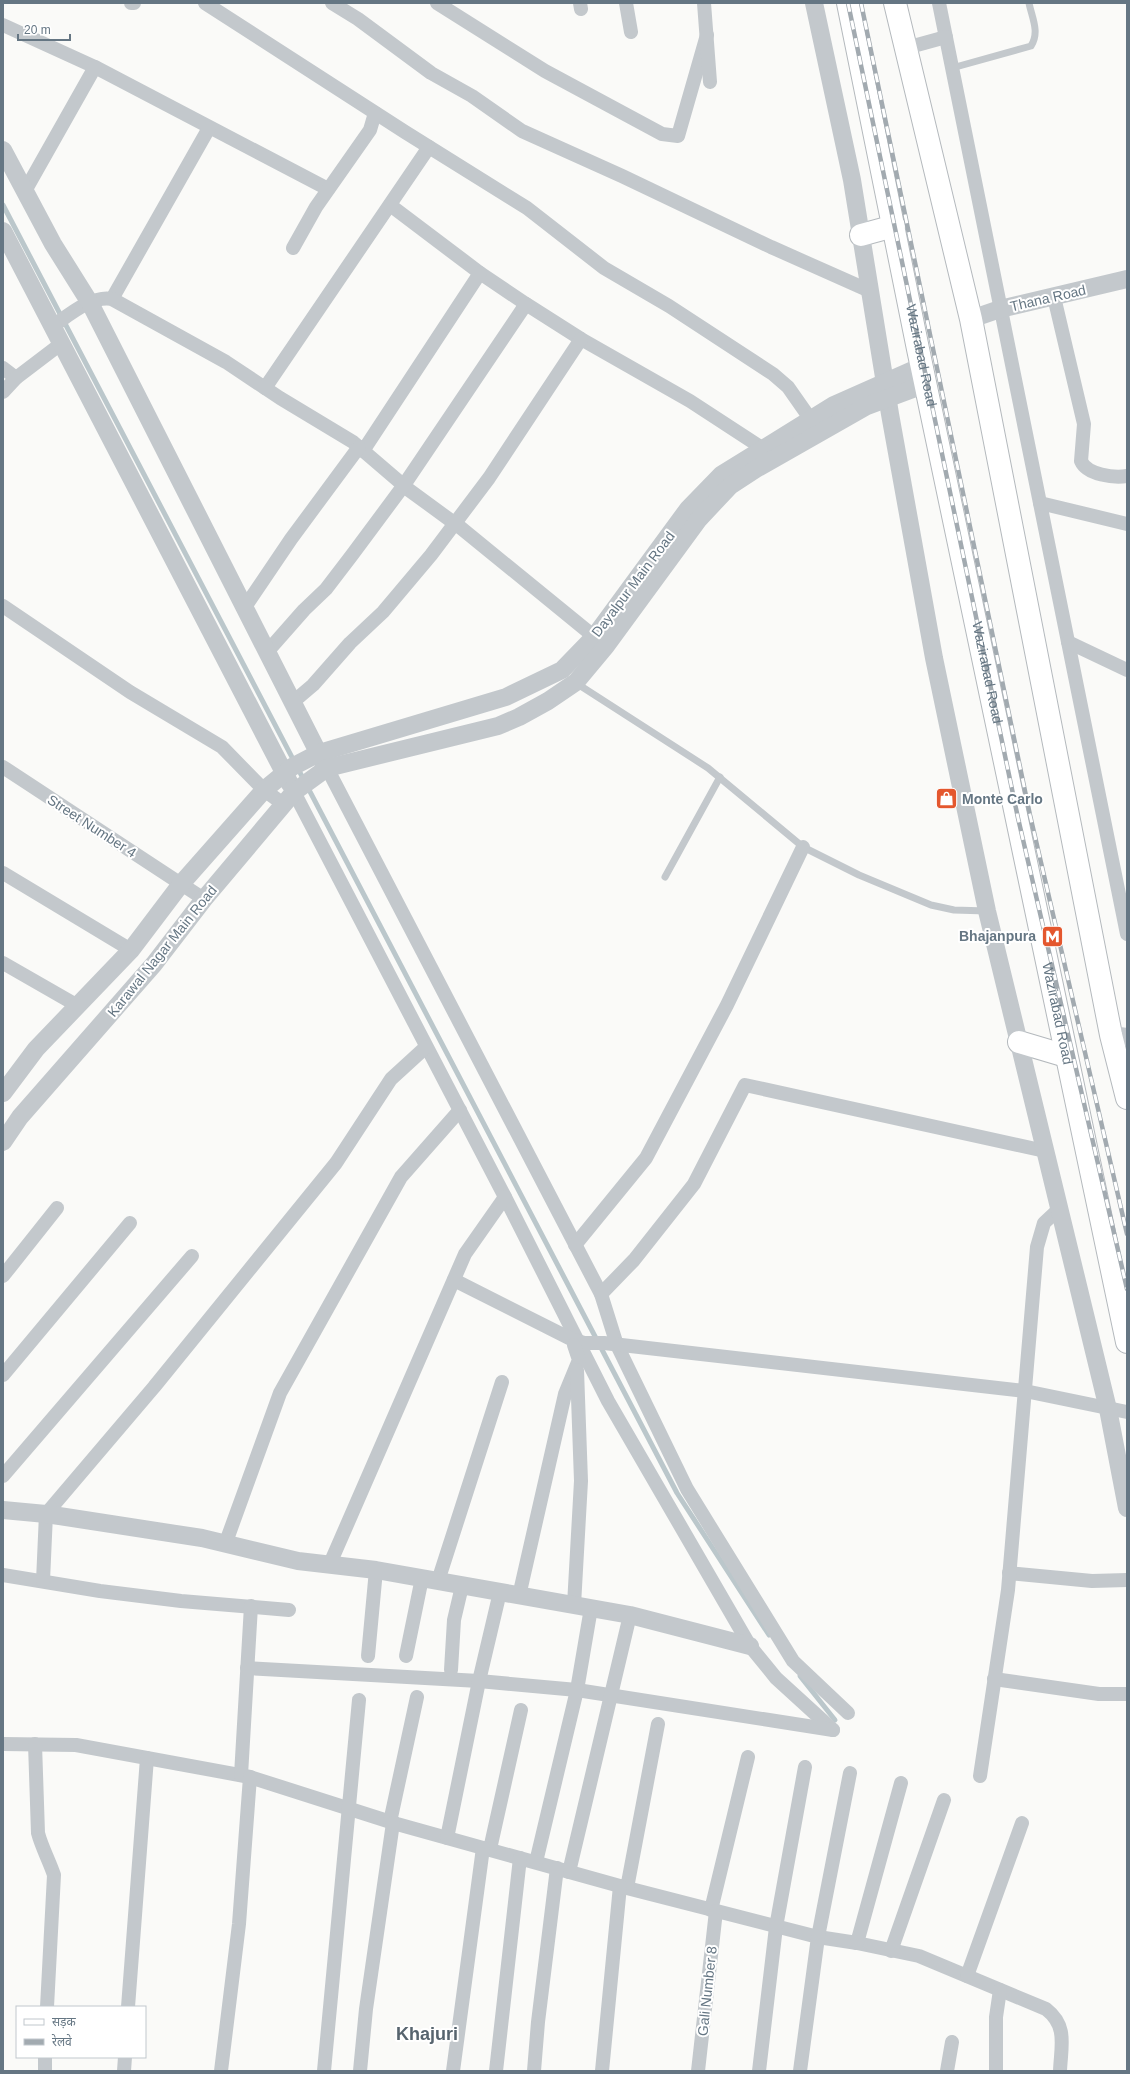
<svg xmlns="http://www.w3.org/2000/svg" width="1130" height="2074" font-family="Arial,'Noto Sans Devanagari',sans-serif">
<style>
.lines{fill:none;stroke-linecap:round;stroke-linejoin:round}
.stream{stroke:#bbc7cb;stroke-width:5}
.primary-casing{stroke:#b5babe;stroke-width:24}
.trunk-casing{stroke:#b4b9bd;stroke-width:24}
.service{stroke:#c3c8cc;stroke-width:7}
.minor{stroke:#c3c8cc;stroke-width:14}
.tertiary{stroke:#c3c8cc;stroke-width:18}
.primary{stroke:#fff;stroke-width:22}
.trunk{stroke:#fff;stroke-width:22}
.rail-casing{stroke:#a2aab0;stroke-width:4.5}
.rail{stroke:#fff;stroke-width:3;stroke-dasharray:9;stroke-linecap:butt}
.labels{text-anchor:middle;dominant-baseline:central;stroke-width:4;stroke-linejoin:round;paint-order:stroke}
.street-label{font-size:14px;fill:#657683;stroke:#fff}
.poi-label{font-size:14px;font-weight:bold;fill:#657683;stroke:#fff;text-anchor:start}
.district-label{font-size:18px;font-weight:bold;fill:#57646e;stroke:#fff}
</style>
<rect width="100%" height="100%" fill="#fafaf8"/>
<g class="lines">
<g class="stream">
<polyline points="3,205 677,1493 769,1635"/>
<polyline points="800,1676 835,1720"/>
</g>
<defs>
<polyline id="primary" points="861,235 894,226"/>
<g id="trunk">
<path id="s1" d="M848,3L918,349L1127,1342"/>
<polyline points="895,3 971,319 1111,1035 1127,1098"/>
<polyline points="1019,1042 1066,1056"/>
</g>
</defs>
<use href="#primary" class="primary-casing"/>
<use href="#trunk" class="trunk-casing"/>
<g class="service">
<path d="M952,68L1031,46C1040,32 1032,18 1029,3"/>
<polyline points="576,683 708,768 803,847 859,875 931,905 954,910 987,911"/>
<polyline points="665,877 720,777"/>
</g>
<g class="minor">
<polyline points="131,3 134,3"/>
<polyline points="205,3 405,132 527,208 604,268 669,306 773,374 788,387 816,427"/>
<polyline points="332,3 358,19 431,73 472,96 522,131 622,176 771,247 870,291"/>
<polyline points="437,3 545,71 662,134 678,136 707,35"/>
<polyline points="580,3 581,9"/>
<polyline points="626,3 631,32"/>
<polyline points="704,3 710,82"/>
<polyline points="939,3 1127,934"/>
<polyline points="3,25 95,67 328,189"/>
<polyline points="906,48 946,37"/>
<polyline points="25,191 95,67"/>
<polyline points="390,205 480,273 526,304 581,339 690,401 762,448"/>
<polyline points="293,248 316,207 370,130 375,113"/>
<path d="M1054,297L1084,424L1081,461C1087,475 1114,478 1127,476"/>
<polyline points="112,299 209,128"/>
<path d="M53,326C69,315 92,295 112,299L226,362L280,398L353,442L409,490L461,528L602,643"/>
<polyline points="3,368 16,378"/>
<polyline points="265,388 429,147"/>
<polyline points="3,392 16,378 62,343"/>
<polyline points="363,451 480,273"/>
<polyline points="1040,503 1127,524"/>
<polyline points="3,606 130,692 222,747 264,790 282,803"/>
<polyline points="245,607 291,539 359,447"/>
<polyline points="1068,642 1127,670"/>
<polyline points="267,652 304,610 326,589 352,555 404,485 526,304"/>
<polyline points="293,702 313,685 350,643 383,612 431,555 489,478 581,339"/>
<polyline points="3,767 204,899"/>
<polyline points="327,768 601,1294 617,1345 687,1489 793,1661 848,1713"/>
<polyline points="294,792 505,1197 608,1401 750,1646 776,1678 833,1730"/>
<polyline points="3,873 131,950"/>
<polyline points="3,963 78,1006"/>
<polyline points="575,1245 646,1158 727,1005 803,847"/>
<polyline points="3,1276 57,1208"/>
<polyline points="454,1280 571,1339 584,1343 604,1343 1025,1391 1127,1412"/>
<polyline points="601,1294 634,1260 694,1184 745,1085 1045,1151"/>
<polyline points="3,1375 130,1223"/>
<polyline points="3,1476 192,1256"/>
<polyline points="226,1542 280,1393 401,1177 460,1110"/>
<polyline points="329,1566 465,1254 505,1197"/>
<polyline points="1009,1573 1092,1581 1127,1580"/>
<polyline points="3,1575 100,1591 181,1601 289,1610"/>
<polyline points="43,1581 46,1514 154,1387 336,1163 391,1079 426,1047"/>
<polyline points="438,1581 502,1382"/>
<polyline points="519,1596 565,1394 579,1360 574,1345"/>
<polyline points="574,1605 581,1481 577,1370"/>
<polyline points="368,1656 376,1570"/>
<polyline points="406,1656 422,1578"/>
<polyline points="247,1668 479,1681 577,1690 833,1730"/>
<polyline points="451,1670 454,1620 462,1586"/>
<polyline points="994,1679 1099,1694 1127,1694"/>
<path d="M3,1744L76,1745L250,1777L397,1824L627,1888L818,1937L857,1943L919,1956L1046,2009C1068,2026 1061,2046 1060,2071"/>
<path d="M35,1744L38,1833C42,1848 49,1860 54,1875L47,2007"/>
<polyline points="241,1775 251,1606"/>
<polyline points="980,1776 1008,1590 1037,1247 1044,1223 1059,1209"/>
<polyline points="390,1822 417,1697"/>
<polyline points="447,1838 479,1681 500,1592"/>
<polyline points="490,1849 521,1710"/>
<polyline points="536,1862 577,1690 591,1608"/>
<polyline points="569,1872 630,1615"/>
<polyline points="627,1888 658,1724"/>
<polyline points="711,1910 748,1757"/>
<polyline points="857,1943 901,1783"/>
<polyline points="891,1951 944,1800"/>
<polyline points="967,1976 1022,1823"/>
<polyline points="128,2007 147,1758"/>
<polyline points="45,2071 45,2057"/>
<polyline points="124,2071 125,2057"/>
<polyline points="221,2071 239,1924 250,1777"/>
<polyline points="324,2071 359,1700"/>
<polyline points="360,2071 366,2009 393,1823"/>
<polyline points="453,2071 483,1848"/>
<polyline points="496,2071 520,1858"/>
<polyline points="534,2071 538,2022 557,1868"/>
<polyline points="602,2071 620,1886"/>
<polyline points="698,2071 716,1911"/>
<polyline points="759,2071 776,1927 805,1767"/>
<polyline points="800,2071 818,1937 850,1773"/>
<polyline points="947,2071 952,2042"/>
<polyline points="996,2071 996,2017 1000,1990"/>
</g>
<g class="tertiary">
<polyline points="814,3 852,180 890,414 934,658 987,911 1108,1409 1127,1508"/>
<polyline points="3,150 53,244 90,303 324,764"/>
<polyline points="3,231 290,784"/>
<polyline points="971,319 1000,309 1127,279"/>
<polyline points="1111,1035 1127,1037"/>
<polyline points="3,1093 36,1049 131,950 181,884 264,790 292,767 319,753 506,697 562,670 594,637 688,509 721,475 834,405 922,366"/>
<polyline points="3,1142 20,1117 154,964 204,899 294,792 327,768 498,726 519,717 548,701 576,682 606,646 699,519 730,486 756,469 867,406 926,384"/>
<polyline points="3,1510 46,1514 202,1538 298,1561 376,1570 630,1615 750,1646"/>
</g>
<use href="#primary" class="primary"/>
<use href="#trunk" class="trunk"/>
<defs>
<g id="rail">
<path id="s2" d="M848,3L1018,818L1127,1289"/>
<polyline points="861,3 1030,815 1127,1234"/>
</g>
</defs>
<use href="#rail" class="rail-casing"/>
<use href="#rail" class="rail"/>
</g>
<defs>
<symbol id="shop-square" viewBox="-11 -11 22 22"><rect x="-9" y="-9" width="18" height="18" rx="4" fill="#e4572e" stroke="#fff"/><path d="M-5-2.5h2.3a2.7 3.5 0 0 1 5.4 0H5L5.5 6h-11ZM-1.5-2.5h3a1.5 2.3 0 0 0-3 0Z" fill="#fff"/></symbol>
<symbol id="metro-square" viewBox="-11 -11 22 22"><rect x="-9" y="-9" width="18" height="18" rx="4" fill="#e4572e" stroke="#fff"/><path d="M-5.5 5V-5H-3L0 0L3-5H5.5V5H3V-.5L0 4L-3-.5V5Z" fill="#fff"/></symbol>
</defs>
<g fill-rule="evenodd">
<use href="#shop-square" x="934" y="786" width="25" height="25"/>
<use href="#metro-square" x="1040" y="924" width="25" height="25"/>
</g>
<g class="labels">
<g class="street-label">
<text transform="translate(1048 298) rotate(-13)">Thana Road</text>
<text stroke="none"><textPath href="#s2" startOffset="360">Wazirabad Road</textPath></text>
<text transform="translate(633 584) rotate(-53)">Dayalpur Main Road</text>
<text stroke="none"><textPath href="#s2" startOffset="684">Wazirabad Road</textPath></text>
<text transform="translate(92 826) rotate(33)">Street Number 4</text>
<text transform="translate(162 951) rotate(-51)">Karawal Nagar Main Road</text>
<text stroke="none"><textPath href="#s1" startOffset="1032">Wazirabad Road</textPath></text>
<text transform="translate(707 1991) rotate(-84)">Gali Number 8</text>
</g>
<g class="poi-label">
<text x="962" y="799">Monte Carlo</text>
<text x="1036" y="936" text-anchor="end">Bhajanpura</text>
</g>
<g class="district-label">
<text x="427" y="2034">Khajuri</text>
</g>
</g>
<rect width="1130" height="2074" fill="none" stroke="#657683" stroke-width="8"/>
<rect x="16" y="2006" width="130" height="52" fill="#ffffff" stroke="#c1c8cd"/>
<rect x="24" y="2019" width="20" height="6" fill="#ffffff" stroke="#c1c8cd"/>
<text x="52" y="2026" font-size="12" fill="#657683">सड़क</text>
<rect x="24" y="2039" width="20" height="6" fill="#a2aab0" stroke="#c1c8cd"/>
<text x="52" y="2046" font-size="12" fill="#657683">रेलवे</text>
<path d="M18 34v6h52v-6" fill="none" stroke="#657683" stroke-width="2"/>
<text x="24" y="34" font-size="12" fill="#657683" stroke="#ffffff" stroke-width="3" paint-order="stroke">20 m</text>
</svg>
